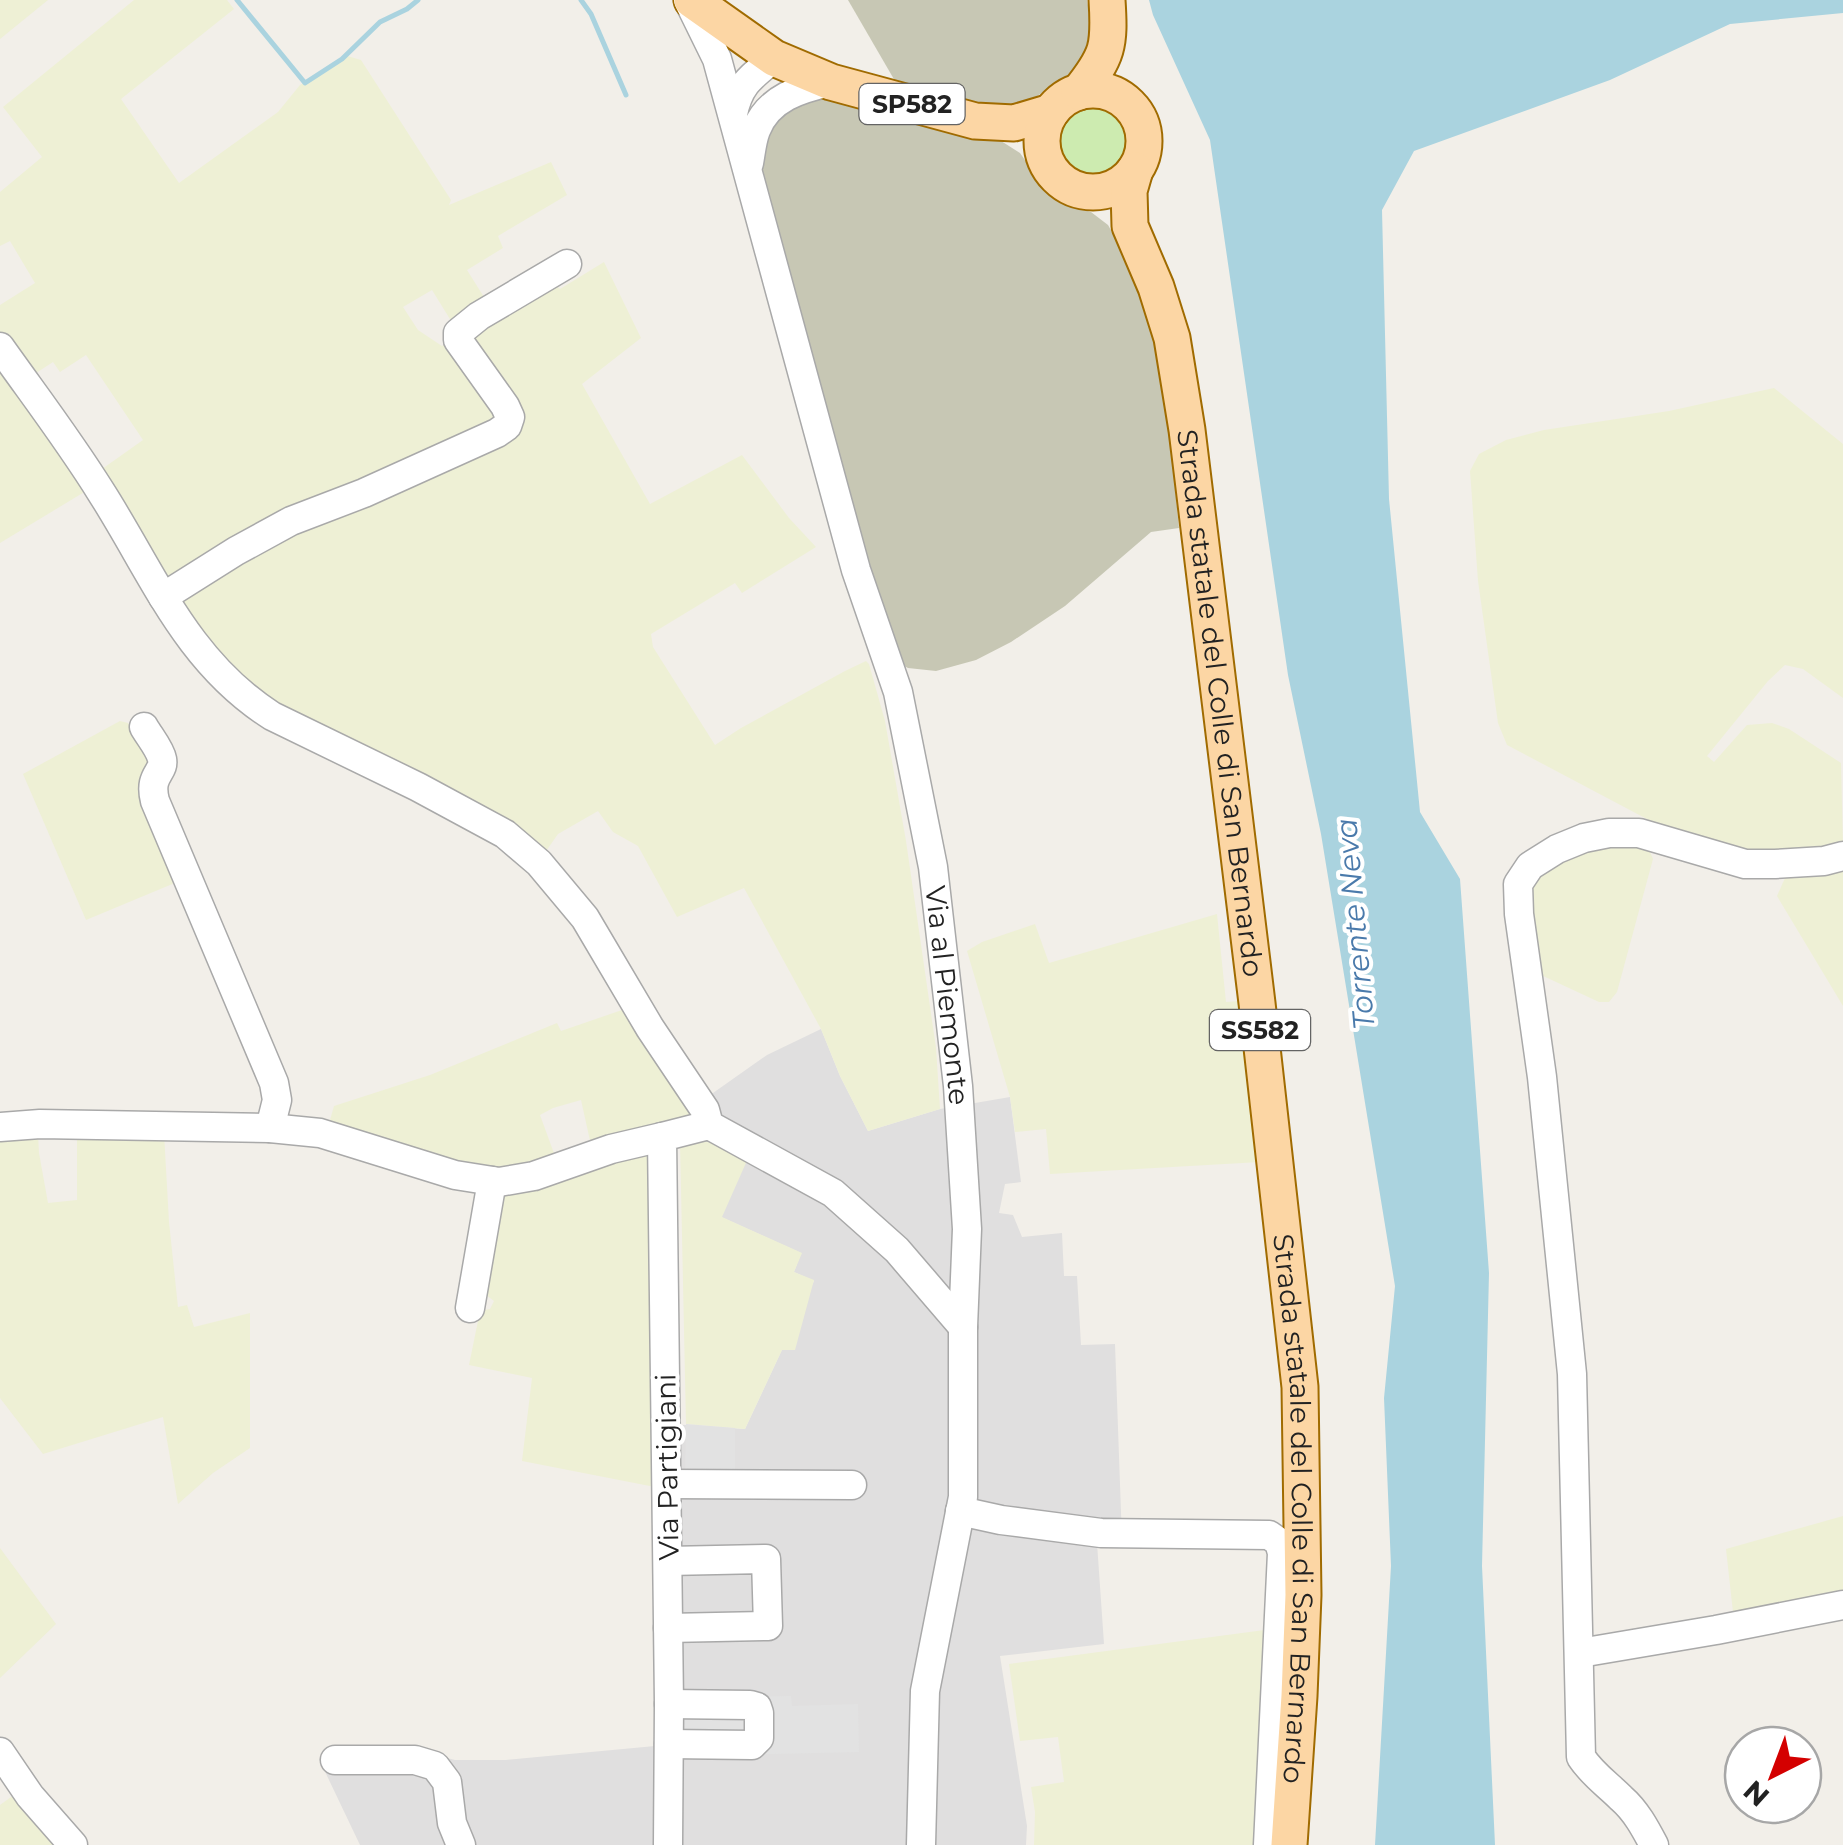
<svg xmlns="http://www.w3.org/2000/svg" width="1843" height="1845" font-family="Montserrat,sans-serif">
<style>
.residential{fill:#e0dfdf}
.construction{fill:#c7c7b4}
.farmland{fill:#eef0d5;fill-rule:evenodd}
.grass{fill:#cdebb0}
.parking{fill:#e2e2e2}
.water{fill:#aad3df}
.lines{fill:none;stroke-linecap:round;stroke-linejoin:round}
.stream{stroke:#aad3df;stroke-width:5}
.minor-casing{stroke:#a9a9a9;stroke-width:31}
.major-casing{stroke:#a06b00;stroke-width:39}
.minor{stroke:#fff;stroke-width:28}
.major{stroke:#fcd6a4;stroke-width:35}
.labels{text-anchor:middle;dominant-baseline:central;stroke-width:8;stroke-linejoin:round;paint-order:stroke}
.shield{fill:#fff;stroke:#646464;stroke-width:2.5}
.shield-label{font-size:25px;font-weight:bold;fill:#222}
.street-label{font-size:28px;fill:#222;stroke:#fff}
.water-label{font-size:30px;font-style:italic;fill:#4a7aab;stroke:#fff}
</style>
<rect width="100%" height="100%" fill="#f2efe9"/>
<polygon class="residential" points="821,1029 840,1076 868,1131 940,1109 1010,1097 1021,1182 1005,1184 999,1213 1013,1215 1022,1237 1062,1233 1064,1276 1077,1276 1081,1345 1115,1344 1122,1540 1097,1543 1104,1644 1000,1656 1027,1826 1026,1845 360,1845 319,1759 330,1749 432,1754 455,1760 506,1760 655,1746 655,1423 745,1429 814,1281 794,1272 801,1253 721,1217 725,1145 701,1141 700,1112 713,1093 767,1055"/>
<g class="construction">
<polygon points="848,0 1087,0 1091,21 1083,66 1022,106 974,103 895,81"/>
<polygon points="822,99 998,139 1020,153 1040,182 1074,207 1091,212 1108,225 1121,248 1152,326 1168,414 1179,528 1151,532 1065,606 1011,642 976,660 936,671 908,668 897,662 845,498 772,228 760,162 767,127 794,103"/>
</g>
<g class="farmland">
<polygon points="0,0 48,0 0,39"/>
<path d="M134,0H227L234,9L121,99L179,183L278,112L300,85L335,65L344,55L361,60L451,200L449,205L551,162L567,195L498,236L503,248L467,270L494,313L550,279L560,289L604,262L641,338L582,384L650,504L742,455L789,518L816,547L742,593L735,583L651,634L653,647L715,745L741,728L845,671L866,661L869,664L885,721L906,841L936,1048L940,1109L868,1131L840,1076L821,1029L744,888L677,917L638,846L613,832L598,811L558,834L544,854L283,711L220,662L95,474L143,440L86,355L60,372L53,362L30,377L0,340V305L35,283L10,241L0,246V192L42,157L3,107ZM432,290L453,324L454,339L442,346L418,330L403,307Z"/>
<polygon points="0,366 86,491 0,543"/>
<polygon points="1774,388 1843,444 1843,698 1803,669 1785,665 1768,681 1707,756 1714,762 1747,725 1772,723 1789,729 1841,763 1843,848 1767,858 1662,827 1507,745 1498,723 1478,581 1470,471 1479,454 1506,440 1544,430 1669,411"/>
<polygon points="120,721 128,723 156,761 182,880 86,920 23,774"/>
<polygon points="1595,843 1647,845 1653,859 1617,992 1609,1002 1599,1002 1541,975 1533,968 1529,886 1537,872"/>
<polygon points="1843,860 1843,1006 1777,896 1789,869"/>
<polygon points="1217,914 1226,1002 1239,1001 1260,1162 1050,1174 1046,1129 1015,1132 1010,1097 967,951 982,942 1035,924 1049,963"/>
<polygon points="622,1010 692,1115 591,1145 581,1100 553,1108 540,1115 555,1156 500,1170 468,1169 328,1127 334,1106 430,1075 557,1023 561,1031"/>
<polygon points="77,1133 164,1133 169,1222 178,1307 187,1305 194,1327 250,1313 250,1448 213,1473 178,1504 163,1417 43,1454 0,1398 0,1134 38,1134 39,1153 48,1203 77,1200"/>
<polygon points="701,1141 725,1145 749,1156 722,1217 802,1253 794,1272 814,1280 795,1350 782,1350 745,1429 686,1424 680,1142"/>
<polygon points="647,1153 650,1156 655,1487 522,1461 532,1378 469,1365 480,1311 490,1309 494,1301 486,1295 499,1189"/>
<polygon points="1843,1516 1843,1598 1734,1621 1726,1549"/>
<polygon points="0,1548 56,1624 0,1678"/>
<polygon points="1272,1629 1257,1845 1034,1845 1035,1812 1031,1787 1064,1782 1058,1737 1020,1741 1009,1664"/>
<polygon points="18,1792 65,1845 0,1845 0,1805"/>
</g>
<circle class="grass" cx="1093" cy="140" r="36"/>
<g class="parking">
<polygon points="686,1424 735,1428 735,1481 685,1481"/>
<polygon points="791,1696 792,1706 858,1704 859,1752 679,1756 679,1698"/>
</g>
<polygon class="water" points="1149,0 1843,0 1843,13 1730,24 1610,80 1414,151 1382,210 1389,499 1420,812 1460,879 1489,1273 1482,1566 1495,1845 1375,1845 1391,1566 1384,1398 1395,1286 1321,834 1288,675 1210,140 1153,15"/>
<g class="lines">
<g class="stream">
<polyline points="237,0 305,83 342,59 380,22 407,9 418,0"/>
<polyline points="581,0 591,14 626,95"/>
</g>
<defs>
<g id="minor">
<path id="s1" d="M688,0L717,59L856,570L898,692L933,867L958,1086L967,1229L963,1327V1497L925,1691L921,1845"/>
<path d="M733,114C739,84 751,77 774,58"/>
<path d="M749,163C751,152 752,140 756,130C768,98 801,88 831,82"/>
<path d="M0,347C34,395 70,442 101,492C154,575 186,661 272,716L418,787L505,834L539,863L585,918L650,1028L705,1110L709,1125L833,1193L897,1250L963,1327"/>
<polyline points="163,597 236,551 291,521 364,493 497,433 507,426 510,417 505,406 458,340 458,333 479,316 567,264"/>
<path d="M144,727C149,736 160,749 162,759C165,773 148,774 155,801L274,1083L277,1100L270,1128"/>
<polyline points="0,1127 40,1124 270,1128 320,1133 455,1175 499,1182 534,1176 611,1149 662,1137"/>
<polyline points="470,1308 492,1181"/>
<polyline points="667,1484 852,1485"/>
<polyline points="960,1511 1001,1520 1101,1533 1269,1535 1279,1542 1282,1553 1268,1845"/>
<polyline points="668,1561 766,1559 768,1626 668,1628"/>
<polyline points="1580,1653 1716,1630 1843,1605"/>
<polyline points="669,1704 750,1705 757,1707 759,1713 759,1738 752,1745 669,1744"/>
<polyline points="0,1752 30,1796 73,1845"/>
<polyline points="335,1760 415,1760 435,1766 447,1782 452,1823 461,1845"/>
<polyline points="668,1845 669,1704 662,1137 709,1125"/>
<path d="M1654,1845C1645,1828 1636,1811 1621,1798C1607,1784 1592,1774 1581,1757L1572,1374L1542,1077L1519,914L1518,884L1530,866L1557,849L1584,838L1609,833H1639L1745,864H1775L1824,861L1843,856"/>
</g>
<g id="major">
<polyline points="692,0 774,58 831,82 975,121 1014,123 1051,112"/>
<circle cx="1093" cy="141" r="51"/>
<path d="M1079,92C1108,56 1110,46 1107,0"/>
<path id="s2" d="M1135,170L1129,191L1130,226L1156,287L1172,338L1187,430L1257,1003L1300,1387L1303,1595L1299,1696L1289,1845"/>
</g>
</defs>
<use href="#minor" class="minor-casing"/>
<use href="#major" class="major-casing"/>
<use href="#minor" class="minor"/>
<use href="#major" class="major"/>
</g>
<g class="labels">
<g class="shield">
<rect x="859.5" y="84" width="105" height="40" rx="8"/>
<rect x="1210" y="1010" width="100" height="40" rx="8"/>
</g>
<g class="shield-label">
<text x="912" y="104">SP582</text>
<text x="1260" y="1030">SS582</text>
</g>
<g class="street-label">
<text stroke="none"><textPath href="#s2" startOffset="545">Strada statale del Colle di San Bernardo</textPath></text>
<text stroke="none"><textPath href="#s1" startOffset="1032">Via al Piemonte</textPath></text>
<text transform="translate(667 1467) rotate(-91)">Via Partigiani</text>
<text stroke="none"><textPath href="#s2" startOffset="1355">Strada statale del Colle di San Bernardo</textPath></text>
</g>
<g class="water-label">
<text transform="translate(1355 924) rotate(-95)">Torrente Neva</text>
</g>
</g>
<g transform="translate(1773 1775) rotate(222)"><circle r="48" fill="#ffffff" stroke="#a7a7a7" stroke-width="2.5"/>
<path d="M0-8L18 38L0 25L-18 38Z" fill="#d40000"/>
<text y="-15" font-size="28" font-weight="bold" text-anchor="middle" fill="#222222">N</text>
</g>
</svg>
